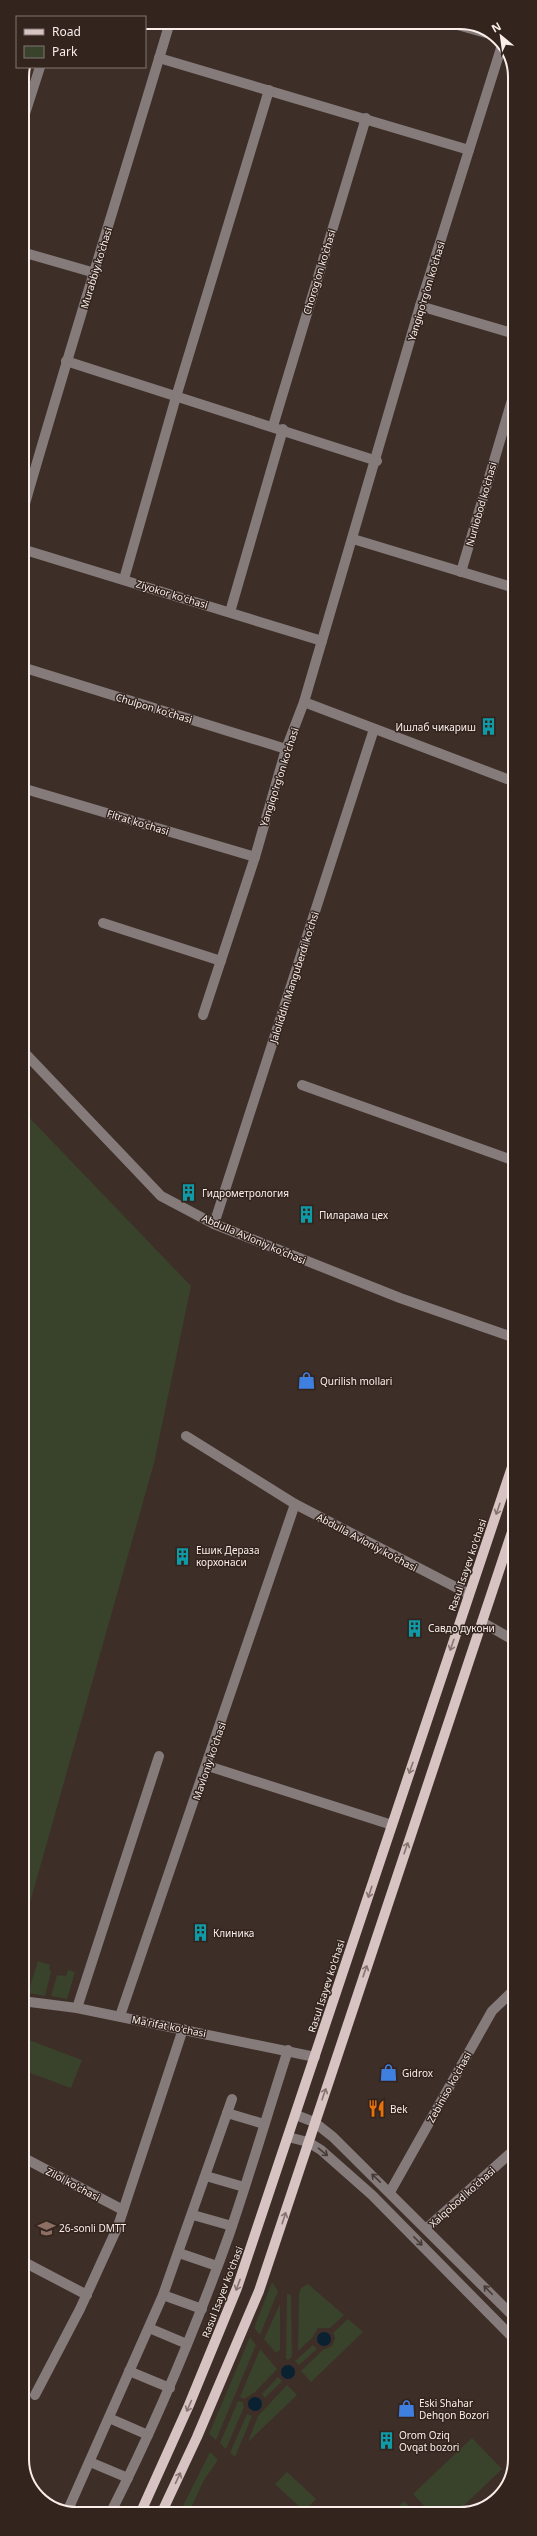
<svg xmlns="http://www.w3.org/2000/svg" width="537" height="2536" font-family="'Noto Sans',sans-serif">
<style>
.green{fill:#39422a}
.water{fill:#0a2132}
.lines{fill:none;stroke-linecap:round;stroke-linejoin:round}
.minor{stroke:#857b7a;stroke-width:10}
.major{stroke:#d7c4c2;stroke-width:10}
.oneway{stroke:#857470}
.oneway2{stroke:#483a35}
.labels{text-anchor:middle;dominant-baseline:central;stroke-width:3;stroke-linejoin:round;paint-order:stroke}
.street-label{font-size:10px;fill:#f9eeea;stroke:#33241e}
.poi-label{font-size:10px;fill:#f9eeea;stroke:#33241e;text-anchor:start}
.rim{fill:none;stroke:#f9eeea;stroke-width:2}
</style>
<rect width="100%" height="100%" fill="#3e2e28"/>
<g class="green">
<polygon points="22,1110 191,1286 154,1463 22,1931"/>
<polygon points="38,1961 50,1965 49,1969 51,1972 45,1996 28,1993"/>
<polygon points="68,1970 75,1972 67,1999 51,1996 57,1975 66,1976"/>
<polygon points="29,2040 82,2060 71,2088 22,2070 22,2058"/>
<polygon points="272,2282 278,2291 260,2335 254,2328"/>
<polygon points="308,2284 344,2315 330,2328 318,2328 312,2338 298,2351 299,2294 301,2288"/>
<polygon points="287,2294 291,2295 292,2357 288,2360 286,2358"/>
<polygon points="280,2304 280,2350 276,2353 264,2339"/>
<polygon points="348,2319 363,2332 311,2382 301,2371 323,2350 332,2346 335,2338 333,2333"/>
<polygon points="250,2337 256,2345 216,2440 209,2434"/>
<polygon points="313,2345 317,2349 299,2365 295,2361"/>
<polygon points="260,2349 277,2369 255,2392 244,2399 240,2397"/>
<polygon points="278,2377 282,2381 265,2398 262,2394"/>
<polygon points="287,2385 297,2395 248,2442 258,2416"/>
<polygon points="238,2401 243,2402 244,2407 226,2449 220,2443"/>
<polygon points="247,2414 252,2416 235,2457 230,2453"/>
<polygon points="472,2438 502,2469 456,2513 432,2514 413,2494"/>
<polygon points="210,2452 218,2460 204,2480 188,2514 179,2514"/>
<polygon points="287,2472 316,2499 304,2511 275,2484"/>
<polygon points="404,2501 416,2514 391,2514"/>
</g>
<g class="water">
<circle cx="324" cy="2339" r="7"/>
<circle cx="288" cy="2372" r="7"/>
<circle cx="255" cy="2404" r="7"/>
</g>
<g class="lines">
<g class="minor">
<polyline points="447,22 493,35"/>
<polyline points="159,58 469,150"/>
<polyline points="22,123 40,67"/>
<polyline points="22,252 95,273"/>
<polyline points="420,306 515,334"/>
<polyline points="66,361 377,461"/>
<polyline points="273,426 366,118"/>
<path d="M22,514C69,350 121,186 170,22"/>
<polyline points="353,539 515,588"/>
<polyline points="22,549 322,641"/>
<polyline points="461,572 515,390"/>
<polyline points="124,579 176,397 269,90"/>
<polyline points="230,612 283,429"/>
<polyline points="22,667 286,749"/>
<polyline points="304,702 515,782"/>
<polyline points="22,788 255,857"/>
<polyline points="103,923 221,961"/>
<polyline points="203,1015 255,857 286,749 304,702 420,306 502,45"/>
<polyline points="22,1050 161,1196 214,1224 400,1298 515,1338"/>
<polyline points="302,1085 515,1161"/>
<polyline points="214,1224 374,729"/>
<polyline points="186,1436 295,1504 469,1594"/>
<polyline points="482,1622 515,1641"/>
<polyline points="208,1766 392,1825"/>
<polyline points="22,2001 77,2008 315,2057"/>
<polyline points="77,2008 159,1756"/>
<polyline points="120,2016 295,1504"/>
<polyline points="227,2113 264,2124"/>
<polyline points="296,2115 314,2122 333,2137 515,2318"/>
<polyline points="288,2137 308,2142 321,2150 372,2195 515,2340"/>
<polyline points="22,2157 123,2210"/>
<polyline points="206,2176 244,2187"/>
<polyline points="390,2192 492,2011 515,1989"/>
<polyline points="193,2215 232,2226"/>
<polyline points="427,2228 515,2149"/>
<polyline points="179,2253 217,2266"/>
<polyline points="22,2261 87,2295"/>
<polyline points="163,2295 202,2309"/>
<polyline points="149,2328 187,2344"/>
<polyline points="129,2371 170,2388"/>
<polyline points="35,2395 80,2309 118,2226 183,2029"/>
<polyline points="109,2418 148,2435"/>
<polyline points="90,2462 128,2478"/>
<polyline points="67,2512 163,2295 232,2099"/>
<path d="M110,2514C156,2423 195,2330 229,2235C250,2174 268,2112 288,2050"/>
</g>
<g class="major">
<polyline points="140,2514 189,2405 237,2288 515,1458"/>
<polyline points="161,2514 197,2437 259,2291 515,1523"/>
</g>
</g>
<defs><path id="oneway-shaft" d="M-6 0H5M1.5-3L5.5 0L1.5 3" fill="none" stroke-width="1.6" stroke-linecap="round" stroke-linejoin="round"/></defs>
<g class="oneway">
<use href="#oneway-shaft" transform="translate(498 1509) rotate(109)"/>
<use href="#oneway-shaft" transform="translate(452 1645) rotate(109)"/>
<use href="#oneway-shaft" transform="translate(411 1768) rotate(109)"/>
<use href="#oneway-shaft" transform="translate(406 1848) rotate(-71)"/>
<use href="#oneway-shaft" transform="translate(370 1892) rotate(108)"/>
<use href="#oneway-shaft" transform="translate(365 1971) rotate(-71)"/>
<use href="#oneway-shaft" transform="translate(324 2094) rotate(-71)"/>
<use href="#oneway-shaft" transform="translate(284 2218) rotate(-72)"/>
<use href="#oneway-shaft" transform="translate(238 2285) rotate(110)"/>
<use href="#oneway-shaft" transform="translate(189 2406) rotate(114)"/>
<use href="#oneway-shaft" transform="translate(178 2478) rotate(-65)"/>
</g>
<g class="oneway2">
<use href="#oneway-shaft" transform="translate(323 2152) rotate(39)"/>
<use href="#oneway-shaft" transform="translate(376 2178) rotate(-136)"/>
<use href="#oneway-shaft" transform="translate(418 2241) rotate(45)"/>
<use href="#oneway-shaft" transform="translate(488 2290) rotate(-134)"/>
</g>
<defs>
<symbol id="building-bare" viewBox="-9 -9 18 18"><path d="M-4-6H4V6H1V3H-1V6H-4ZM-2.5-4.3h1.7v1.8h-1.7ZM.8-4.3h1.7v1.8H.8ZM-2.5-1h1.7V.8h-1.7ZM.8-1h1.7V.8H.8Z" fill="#0f9aa8" stroke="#33241e" stroke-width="2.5" paint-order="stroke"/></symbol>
<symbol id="shop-bare" viewBox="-9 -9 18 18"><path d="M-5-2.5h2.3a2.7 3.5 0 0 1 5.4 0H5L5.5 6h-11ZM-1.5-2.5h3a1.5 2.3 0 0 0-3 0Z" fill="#3f7fe0" stroke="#33241e" stroke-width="2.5" paint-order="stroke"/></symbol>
<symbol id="restaurant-bare" viewBox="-9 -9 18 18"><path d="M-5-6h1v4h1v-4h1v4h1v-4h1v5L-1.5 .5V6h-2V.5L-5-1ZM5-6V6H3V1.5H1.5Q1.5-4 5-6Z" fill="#e8710a" stroke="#33241e" stroke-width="2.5" paint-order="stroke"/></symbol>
<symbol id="school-bare" viewBox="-9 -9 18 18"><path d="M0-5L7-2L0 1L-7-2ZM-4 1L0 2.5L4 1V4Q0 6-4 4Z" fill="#8d6e63" stroke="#33241e" stroke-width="2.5" paint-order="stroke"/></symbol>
</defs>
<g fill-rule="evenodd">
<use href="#building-bare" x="476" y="714" width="25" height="25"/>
<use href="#building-bare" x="176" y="1180" width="25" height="25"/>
<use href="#building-bare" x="294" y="1202" width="25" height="25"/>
<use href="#shop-bare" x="294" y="1368" width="25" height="25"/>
<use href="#building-bare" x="170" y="1544" width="25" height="25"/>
<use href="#building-bare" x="402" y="1616" width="25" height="25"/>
<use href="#building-bare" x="188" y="1920" width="25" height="25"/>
<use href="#shop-bare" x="376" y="2060" width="25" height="25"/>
<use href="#restaurant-bare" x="364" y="2096" width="25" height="25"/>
<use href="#school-bare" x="34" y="2216" width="25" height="25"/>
<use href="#shop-bare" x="394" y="2396" width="25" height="25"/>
<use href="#building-bare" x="374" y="2428" width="25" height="25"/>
</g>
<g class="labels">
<g class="street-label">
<text transform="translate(96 268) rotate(-73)">Murabbiy ko'chasi</text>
<text transform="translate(319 272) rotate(-73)">Chorog'on ko'chasi</text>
<text transform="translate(426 291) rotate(-73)">Yangiqo'rg'on ko'chasi</text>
<text transform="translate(481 504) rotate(-74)">Nurliobod ko'chasi</text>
<text transform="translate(172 594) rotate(17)">Ziyokor ko'chasi</text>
<text transform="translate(154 708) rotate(17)">Chulpon ko'chasi</text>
<text transform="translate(279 777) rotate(-72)">Yangiqo'rg'on ko'chasi</text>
<text transform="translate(138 822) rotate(17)">Fitrat ko'chasi</text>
<text transform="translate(294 977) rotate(-72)">Jaloliddin Manguberdi ko'chsi</text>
<text transform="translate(254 1239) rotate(23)">Abdulla Avloniy ko'chasi</text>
<text transform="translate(367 1542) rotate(28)">Abdulla Avloniy ko'chasi</text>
<text transform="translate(467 1565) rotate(-71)">Rasul Isayev ko'chasi</text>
<text transform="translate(209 1761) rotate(-71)">Mavloniy ko'chasi</text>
<text transform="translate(326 1986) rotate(-72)">Rasul Isayev ko'chasi</text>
<text transform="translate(169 2026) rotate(11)">Ma'rifat ko'chasi</text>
<text transform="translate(449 2087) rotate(-61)">Zebiniso ko'chasi</text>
<text transform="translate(73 2184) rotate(28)">Zilol ko'chasi</text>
<text transform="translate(462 2197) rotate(-42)">Xalqobod ko'chasi</text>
<text transform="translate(222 2292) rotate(-69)">Rasul Isayev ko'chasi</text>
</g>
<g class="poi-label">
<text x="476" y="727" text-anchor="end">Ишлаб чикариш</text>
<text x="202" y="1193">Гидрометрология</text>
<text x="319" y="1215">Пиларама цех</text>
<text x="320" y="1381">Qurilish mollari</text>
<text x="196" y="1550">Ешик Дераза<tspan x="196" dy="12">корхонаси</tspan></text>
<text x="428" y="1628">Савдо дукони</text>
<text x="213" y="1933">Клиника</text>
<text x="402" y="2073">Gidrox</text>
<text x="390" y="2109">Bek</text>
<text x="59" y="2228">26-sonli DMTT</text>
<text x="419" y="2403">Eski Shahar<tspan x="419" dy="12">Dehqon Bozori</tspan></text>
<text x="399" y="2435">Orom Oziq<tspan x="399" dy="12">Ovqat bozori</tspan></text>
</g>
</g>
<path d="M0 0H537V2536H0ZM77 29H460A48 48 0 0 1 508 77V2459A48 48 0 0 1 460 2507H77A48 48 0 0 1 29 2459V77A48 48 0 0 1 77 29Z" fill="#33241e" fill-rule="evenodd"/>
<path class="rim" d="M77 29H460A48 48 0 0 1 508 77V2459A48 48 0 0 1 460 2507H77A48 48 0 0 1 29 2459V77A48 48 0 0 1 77 29Z"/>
<rect x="16" y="16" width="130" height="52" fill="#33241e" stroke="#827570"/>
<rect x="24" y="29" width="20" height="6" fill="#d7c4c2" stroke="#827570"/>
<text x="52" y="36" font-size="12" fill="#f9eeea">Road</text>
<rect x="24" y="46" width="20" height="12" fill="#39422a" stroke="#827570"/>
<text x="52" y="56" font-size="12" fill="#f9eeea">Park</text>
<g transform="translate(501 36) rotate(331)" stroke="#33241e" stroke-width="3" paint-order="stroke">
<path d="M0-3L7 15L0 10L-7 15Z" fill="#f9eeea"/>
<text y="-6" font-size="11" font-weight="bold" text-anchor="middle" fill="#f9eeea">N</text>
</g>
</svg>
